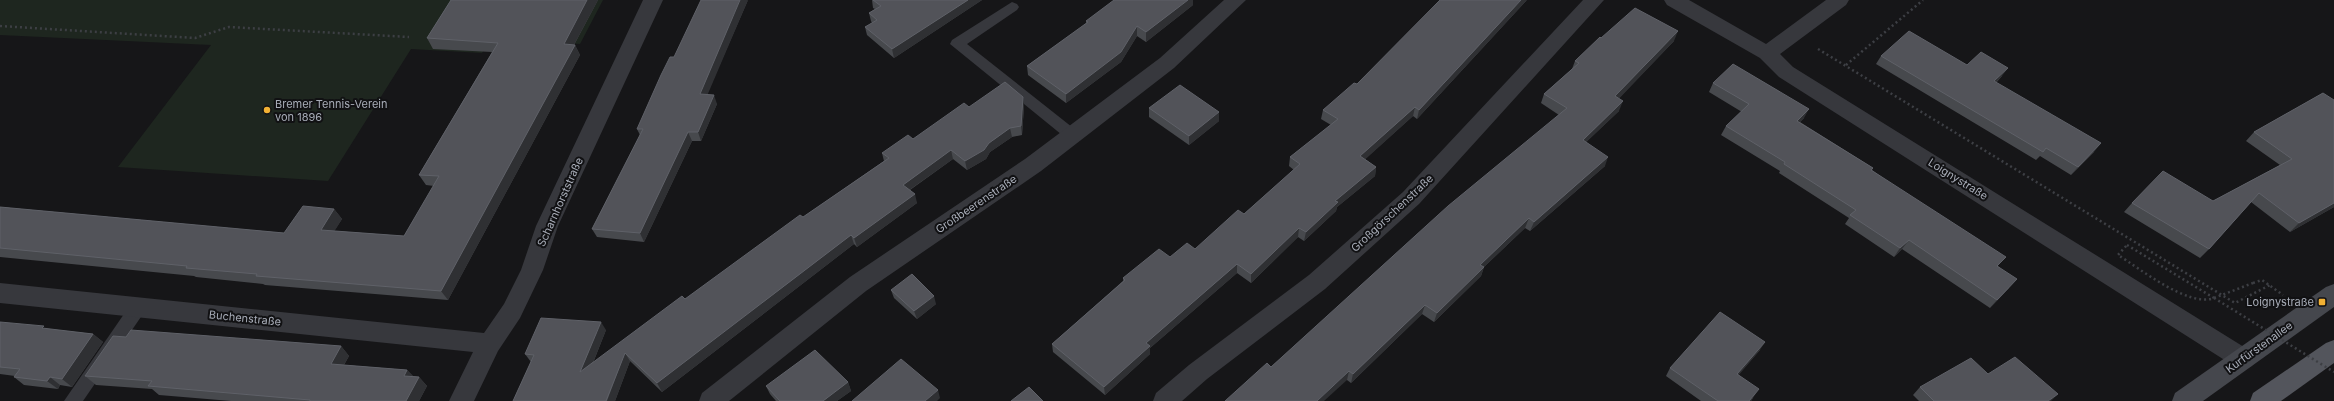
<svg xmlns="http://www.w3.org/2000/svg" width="2334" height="401" font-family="Inter,sans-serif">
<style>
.green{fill:#1e261f}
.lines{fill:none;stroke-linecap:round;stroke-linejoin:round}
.path{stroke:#3d3f44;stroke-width:2.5;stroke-dasharray:2 3;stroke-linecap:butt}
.lane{fill:#37383d;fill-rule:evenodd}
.street{fill:#37383d;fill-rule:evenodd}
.secondary{fill:#45474d;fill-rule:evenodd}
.primary{fill:#53555c;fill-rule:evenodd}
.path-bridge{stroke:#3d3f44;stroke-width:2.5;stroke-dasharray:2 3;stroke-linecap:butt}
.wall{fill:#47494d}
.shaded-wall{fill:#2f3033}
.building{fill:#525359;stroke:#5f6168}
.poi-dot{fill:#f2b134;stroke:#111113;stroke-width:1.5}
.labels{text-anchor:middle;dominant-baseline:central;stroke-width:4;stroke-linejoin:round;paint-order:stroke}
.poi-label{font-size:11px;fill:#a8adb8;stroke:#111113;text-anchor:start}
.street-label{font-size:11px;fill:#a8adb8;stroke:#111113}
</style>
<rect width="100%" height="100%" fill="#161618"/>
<polygon class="green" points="0,0 603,0 580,44 491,39 482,53 411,49 328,181 118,167 211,45 0,35"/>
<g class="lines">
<g class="path">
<polyline points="0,26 195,38 229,27 409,37"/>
<polyline points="1818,49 2235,303 2270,285"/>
<polyline points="1846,65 1923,0"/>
<polyline points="2253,283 2262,280 2283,295"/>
</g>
<g class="lane">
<polygon points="1012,2 1017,4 1019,7 1017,10 967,44 1077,131 1080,135 1077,139 1072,141 1067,139 950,44 952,40"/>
<polygon points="139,299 145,301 148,306 145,311 83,401 64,401 133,301"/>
</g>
<g class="street">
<polygon points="643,0 663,0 558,226 543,270 520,318 498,351 474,401 449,401 473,352 0,303 0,283 484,333 504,304 521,270 536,226"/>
<polygon points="1224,0 1246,0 1174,68 1041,171 866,291 729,401 699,401 702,393 850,277 1025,159 1160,58"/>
<polygon points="1583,0 1604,0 1419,204 1325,289 1207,379 1182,401 1153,401 1156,393 1189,365 1309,275 1403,192"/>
<polygon points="1664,0 1689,0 1766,44 1826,0 1849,0 1846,5 1780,54 1793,67 2252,352 2255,359 2252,366 2243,369 2234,366 1779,77 1760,58 1667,5"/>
</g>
<polygon class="secondary" points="2334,284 2334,307 2203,401 2172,401 2175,393 2326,287"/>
<polygon class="primary" points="2334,340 2334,363 2281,401 2250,401 2253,393 2326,343"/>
<g class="path-bridge">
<path d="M2127,245L2214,298C2189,308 2139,268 2118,255Z"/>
<polyline points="2214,298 2334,372"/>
<polyline points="2214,298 2253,283"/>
</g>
</g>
<g class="wall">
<polygon points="451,0 598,0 574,45 575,45 580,55 448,300 265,285 263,284 196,277 194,276 0,257 0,207 284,233 334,209 342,219 334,231 404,236 434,186 426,185 419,175 492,52 433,49 427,38"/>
<polygon points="748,0 707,94 717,104 701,141 692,141 644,242 597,237 592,229 640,135 637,129"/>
<polygon points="872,0 982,0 894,58 867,35 865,27 872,23 871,21 869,13 875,9 873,8"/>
<polygon points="1527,0 1417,119 1413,116 1365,159 1376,167 1375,176 1337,207 1336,211 1304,241 1298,237 1251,283 1237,273 1150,348 1150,354 1105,395 1053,352 1052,344 1123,281 1123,278 1170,257 1195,249 1244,214 1294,170 1289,166 1290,157 1331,125 1321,119 1323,110 1357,84"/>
<polygon points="1193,5 1146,42 1137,36 1121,62 1066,103 1028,75 1027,66 1086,24 1086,21"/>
<polygon points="1601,38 1674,41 1619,98 1619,111 1586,142 1605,166 1530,231 1525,228 1484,267 1481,276 1434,322 1422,314 1351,383 1347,380 1271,367 1559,115 1541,103 1544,94 1572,69 1575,61"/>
<polygon points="1881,56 1967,65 2002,76 1996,83 2094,152 2071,175 2040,156 2036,160 1876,64"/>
<polygon points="1713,83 1804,118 1800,122 1873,168 1872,170 1998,266 2009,288 1990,308 1902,249 1894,257 1845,224 1849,218 1779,173 1780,171 1721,135 1726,126 1742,112 1709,92"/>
<polygon points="2323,93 2334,207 2290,232 2251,202 2209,249 2200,258 2124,212 2132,203 2213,201 2280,165 2246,141 2254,132"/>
<polygon points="1024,106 1022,135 1012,137 990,152 986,159 967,170 953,159 910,190 917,203 857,247 854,244 662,392 630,361 615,401 513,401 531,362 525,354 606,330 593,363 884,161 882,153 913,139 969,107"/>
<polygon points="1149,108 1219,121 1189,145 1149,117"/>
<polygon points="891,290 936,304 917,319 894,298"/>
<polygon points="0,322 47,329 93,334 103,342 72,387 60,385 58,389 24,385 14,377 15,376 0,374"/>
<polygon points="341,346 349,356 344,365 407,370 413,376 419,377 427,386 419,401 231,401 159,395 152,389 96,385 85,376"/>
<polygon points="1760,350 1738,375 1753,398 1751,401 1701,401 1666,376 1670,368"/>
<polygon points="1988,374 2048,401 1919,401 1913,395 1920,387"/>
<polygon points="848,382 851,391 837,401 776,401 770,394 766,386"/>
</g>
<g class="shaded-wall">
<polygon points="587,0 598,0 569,54 564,44"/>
<polygon points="740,0 748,0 704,103 700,94"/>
<polygon points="968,0 982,0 894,58 892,49"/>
<polygon points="1188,0 1193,0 1193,5 1146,42 1146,32"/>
<polygon points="1521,0 1527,0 1417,119 1419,110"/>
<polygon points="1137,26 1137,36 1121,62 1066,103 1066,94"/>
<polygon points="1678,31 1674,41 1612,106 1615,96"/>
<polygon points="575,45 580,55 448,300 441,291"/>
<polygon points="2008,68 2002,76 1988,90 1994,81"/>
<polygon points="714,95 717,104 701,141 698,132"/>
<polygon points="1023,97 1024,106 1022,135 1021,126"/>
<polygon points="1623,101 1619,111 1579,149 1583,140"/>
<polygon points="1415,107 1413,116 1359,165 1360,156"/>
<polygon points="1809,109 1804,118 1792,130 1797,121"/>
<polygon points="1219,112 1219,121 1189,145 1189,136"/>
<polygon points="1010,128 1012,137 990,152 986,159 967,170 965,161"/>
<polygon points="688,132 692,141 644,242 640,233"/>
<polygon points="2101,143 2094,152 2071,175 2078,167"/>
<polygon points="951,150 953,159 905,193 903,185"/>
<polygon points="1608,157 1605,166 1530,231 1534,222"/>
<polygon points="1376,167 1375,176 1337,207 1336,211 1304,241 1306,232 1335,201"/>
<polygon points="915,194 917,203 857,247 854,238"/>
<polygon points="2334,203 2334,207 2290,232 2299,223"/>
<polygon points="334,209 342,219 329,240 321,230"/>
<polygon points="1529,218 1525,228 1484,267 1481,276 1434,322 1437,313 1480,265"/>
<polygon points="1299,228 1298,237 1251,283 1251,274"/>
<polygon points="851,235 854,244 662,392 657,383"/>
<polygon points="1909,240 1902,249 1894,257 1900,248"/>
<polygon points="1237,264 1237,273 1150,348 1150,354 1105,395 1104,387 1146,343"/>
<polygon points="2017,279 2009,288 1990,308 1997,300"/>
<polygon points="934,296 936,304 917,319 914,311"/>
<polygon points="1425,305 1422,314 1351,383 1353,374"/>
<polygon points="601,322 606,330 586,380 580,372"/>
<polygon points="93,334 103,342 72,387 62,379"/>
<polygon points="1765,342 1760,350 1732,383 1737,374"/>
<polygon points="341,346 349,356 339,373 331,364"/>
<polygon points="625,353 630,361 615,401 607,401"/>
<polygon points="407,370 415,379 404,376"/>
<polygon points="1349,371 1347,380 1324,401 1317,401"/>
<polygon points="50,377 60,385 58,389 47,381"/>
<polygon points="419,377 427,386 419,401 406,401"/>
<polygon points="848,382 851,391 837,401 823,401"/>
<polygon points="1759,389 1751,401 1749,401"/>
<polygon points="938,390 940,398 937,401 925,401"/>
<polygon points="2058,394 2051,401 2048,401"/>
</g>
<g class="building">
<polygon points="451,0 587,0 564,44 575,45 441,291 256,276 257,274 186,268 187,266 0,248 0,207 284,233 303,206 334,209 321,230 404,236 439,176 419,175 498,43 427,38"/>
<polygon points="701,0 740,0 700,94 714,95 698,132 688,132 640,233 592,229 643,129 637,129 661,75 670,57 674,57"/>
<polygon points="873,0 968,0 892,49 865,27 877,20 869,13 881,6"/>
<polygon points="1114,0 1188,0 1146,32 1137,26 1121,52 1066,94 1027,66 1088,22 1086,21"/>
<polygon points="1440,0 1521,0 1419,110 1415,107 1360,156 1376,167 1335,201 1338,202 1306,232 1299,228 1251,274 1237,264 1146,343 1150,346 1104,387 1052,344 1125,280 1123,278 1159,249 1170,257 1187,243 1195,249 1238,210 1244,214 1300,164 1290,157 1338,119 1323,110 1354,83 1357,84"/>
<polygon points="1635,8 1678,31 1615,96 1623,101 1583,140 1608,157 1534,222 1529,218 1480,265 1484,267 1437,313 1425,305 1353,374 1349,371 1317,401 1225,401 1267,363 1271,367 1448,206 1567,108 1544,94 1579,63 1575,61 1600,37 1601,38"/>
<polygon points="1909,31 1967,65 1981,52 2008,68 1994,81 2101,143 2078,167 2046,148 2043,152 1881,56"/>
<polygon points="1733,64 1809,109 1797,121 1873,168 1871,170 2006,257 1997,266 2017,279 1997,300 1909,240 1900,248 1850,215 1856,210 1784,164 1785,162 1726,126 1749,104 1713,83"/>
<polygon points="1005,82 1023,97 1021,126 1010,128 989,143 984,150 965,161 951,150 903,185 915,194 854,238 851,235 657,383 625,353 606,401 513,401 534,355 525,354 541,318 601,322 580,372 682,296 685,299 800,215 803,217 889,158 882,153 908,135 913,139 964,103 969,107"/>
<polygon points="1180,85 1219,112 1189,136 1149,108"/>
<polygon points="2323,93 2334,100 2334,203 2299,223 2259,193 2209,249 2132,203 2163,171 2213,201 2292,159 2254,132"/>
<polygon points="912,274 934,296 914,311 891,290"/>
<polygon points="1720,312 1765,342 1737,374 1759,389 1749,401 1718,401 1670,368"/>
<polygon points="0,322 44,326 42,328 93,334 62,379 50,377 47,381 14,377 20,369 0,367"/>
<polygon points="131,330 341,346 331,364 407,370 404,376 419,377 406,401 310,401 310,400 148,386 152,381 85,376 113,336 126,337"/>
<polygon points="815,350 848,382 823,401 780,401 766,386"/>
<polygon points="2015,357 2058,394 2048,401 1934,401 1920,387 1971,358 1988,374"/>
<polygon points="901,359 938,390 925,401 852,401"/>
<polygon points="1029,387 1043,401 1011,401"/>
</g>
<g class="poi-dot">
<circle cx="267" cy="110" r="4"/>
<rect x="2318" y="298" width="8" height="8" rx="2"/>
</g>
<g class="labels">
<g class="poi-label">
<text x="275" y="104">Bremer Tennis-Verein<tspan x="275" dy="13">von 1896</tspan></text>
<text x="2314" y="302" text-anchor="end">Loignystraße</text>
</g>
<g class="street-label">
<text transform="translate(1958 179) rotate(32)">Loignystraße</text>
<text transform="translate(560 202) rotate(-66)">Scharnhorststraße</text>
<text transform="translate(976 204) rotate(-34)">Großbeerenstraße</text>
<text transform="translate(1392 213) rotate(-43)">Großgörschenstraße</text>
<text transform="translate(245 318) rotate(6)">Buchenstraße</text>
<text transform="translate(2259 347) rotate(-36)">Kurfürstenallee</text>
</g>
</g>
</svg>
